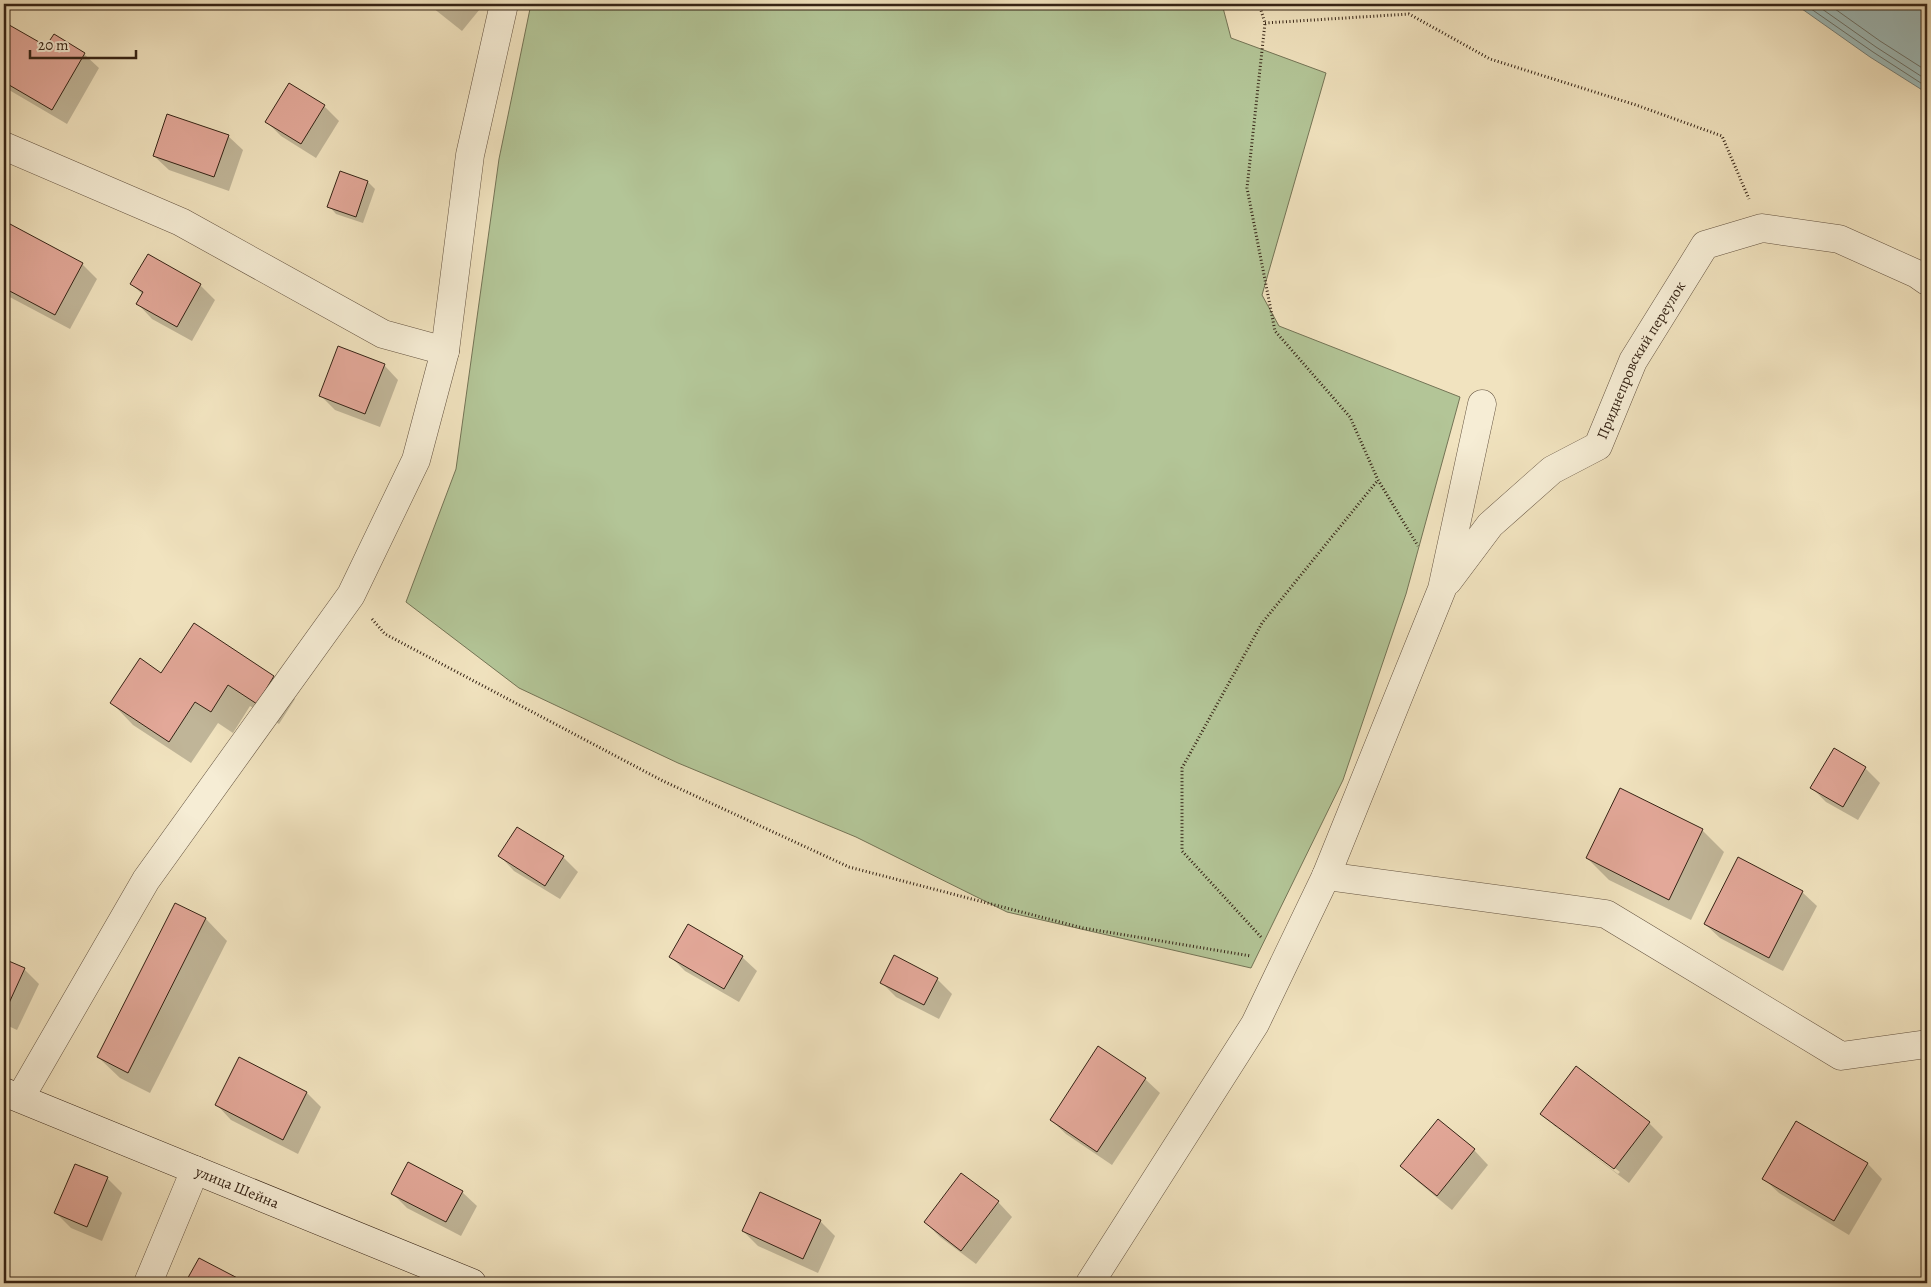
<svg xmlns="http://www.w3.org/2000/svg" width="1931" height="1287" font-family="Alegreya,serif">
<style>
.green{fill:#b3c597;stroke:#747456}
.water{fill:#9ebcbb;stroke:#747f79}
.shadow{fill:#0003;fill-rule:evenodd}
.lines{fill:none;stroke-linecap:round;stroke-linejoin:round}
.shore{stroke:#6a7068;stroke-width:1}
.building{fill:#e3a899;stroke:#352315}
.street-casing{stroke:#645340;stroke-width:29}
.secondary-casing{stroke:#352315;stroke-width:29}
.path{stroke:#352315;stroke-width:3;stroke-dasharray:1 2.5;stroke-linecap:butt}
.street{stroke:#f6edd5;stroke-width:28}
.secondary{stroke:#f6edd5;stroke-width:28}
.labels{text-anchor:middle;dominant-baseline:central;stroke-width:4.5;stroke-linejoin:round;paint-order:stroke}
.street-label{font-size:15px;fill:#352315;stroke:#f6edd5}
</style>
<rect width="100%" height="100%" fill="#f1e3bf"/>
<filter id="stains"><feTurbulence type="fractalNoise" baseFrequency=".004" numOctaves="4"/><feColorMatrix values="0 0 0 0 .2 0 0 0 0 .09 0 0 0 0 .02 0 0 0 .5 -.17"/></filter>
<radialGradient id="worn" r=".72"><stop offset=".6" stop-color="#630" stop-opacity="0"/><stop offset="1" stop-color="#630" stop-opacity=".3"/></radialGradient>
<polygon class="green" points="531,4 1222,4 1231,38 1326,73 1262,295 1279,326 1460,397 1406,594 1343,780 1251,968 1007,912 856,837 678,763 519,688 406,602 456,469 499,159"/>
<polygon class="water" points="1795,4 1927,4 1927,93 1870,57"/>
<g class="shadow">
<polygon points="428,4 484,4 462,31"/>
<polygon points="4,23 47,48 84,54 99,68 67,124 4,87"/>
<polygon points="289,84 324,106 339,121 316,158 281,136 266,121"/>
<polygon points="228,136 243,150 229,191 169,170 154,156"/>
<polygon points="341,172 368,182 375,189 363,223 336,214 329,206"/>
<polygon points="10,226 82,264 97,279 70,329 4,294 4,238"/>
<polygon points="132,284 200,285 215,300 192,341 152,319 138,304 143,295"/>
<polygon points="384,365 398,380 380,427 335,410 321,396"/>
<polygon points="194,625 274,677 295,699 279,724 250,706 233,733 218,723 191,763 133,725 112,703 162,674"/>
<polygon points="1865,768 1880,783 1858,820 1826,802 1812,788"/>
<polygon points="1702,830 1724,852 1691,920 1609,880 1587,858"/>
<polygon points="500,856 563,857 578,872 560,899 514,871"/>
<polygon points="1802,892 1817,906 1783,971 1720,938 1705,924"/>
<polygon points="175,904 206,919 227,941 150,1093 120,1078 98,1057"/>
<polygon points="4,938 7,941 4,949"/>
<polygon points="671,957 742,957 757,971 739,1002 685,971"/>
<polygon points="4,960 24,969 39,984 17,1030 4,1024"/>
<polygon points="937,979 952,994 939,1019 896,997 881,982"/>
<polygon points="1145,1079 1160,1093 1112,1165 1066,1134 1051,1120"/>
<polygon points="307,1093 321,1107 298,1154 231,1120 217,1105"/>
<path d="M1542,1114L1649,1123L1663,1137L1629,1183L1557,1128ZM1556,1124L1620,1172L1618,1174L1556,1127Z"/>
<polygon points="1797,1123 1868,1164 1882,1179 1849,1235 1779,1193 1764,1179"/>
<polygon points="1474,1150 1488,1165 1452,1210 1417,1181 1402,1166"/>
<polygon points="107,1178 122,1193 102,1241 71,1228 56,1213"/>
<polygon points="462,1192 477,1206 461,1236 407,1208 393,1194"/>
<polygon points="998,1202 1012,1217 976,1264 940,1237 925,1222"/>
<polygon points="820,1221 835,1236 818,1273 758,1246 743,1231"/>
<polygon points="200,1259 244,1283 187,1283"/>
</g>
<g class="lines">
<g class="shore">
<polyline points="1804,4 1873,52 1927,87"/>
<polyline points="1815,4 1876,47 1927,80"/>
<polyline points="1828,4 1880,41 1927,71"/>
</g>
</g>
<g class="building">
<polygon points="4,22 46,46 54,34 85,53 52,110 4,82"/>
<polygon points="289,83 325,105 301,144 265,122"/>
<polygon points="167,114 229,135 214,177 153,156"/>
<polygon points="340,171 368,181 356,217 327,207"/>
<polygon points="10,224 83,263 55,315 4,288 4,236"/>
<polygon points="148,254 201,284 177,327 136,304 143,292 130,284"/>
<polygon points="338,346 385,364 365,414 319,396"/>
<polygon points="194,623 274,676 257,704 228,685 211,712 195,702 169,742 110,703 140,658 161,673"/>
<polygon points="1834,748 1866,767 1843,807 1810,788"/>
<polygon points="1620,788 1703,829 1669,900 1586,858"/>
<polygon points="517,827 564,856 545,886 498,856"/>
<polygon points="1738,857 1803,891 1769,958 1704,924"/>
<polygon points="175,903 206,918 128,1073 97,1057"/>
<polygon points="688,924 743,956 724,989 669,957"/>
<polygon points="894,955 938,978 924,1005 880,983"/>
<polygon points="4,959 25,968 4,1014"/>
<polygon points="1098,1046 1146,1078 1097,1152 1050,1120"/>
<polygon points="239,1057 307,1092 283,1140 215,1105"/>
<polygon points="1576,1066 1650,1122 1614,1169 1540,1114"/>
<polygon points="1438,1119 1475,1149 1437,1196 1400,1166"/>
<polygon points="1796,1121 1868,1163 1834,1221 1762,1179"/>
<polygon points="408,1162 463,1191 446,1222 391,1194"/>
<polygon points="75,1164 108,1177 87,1227 54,1213"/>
<polygon points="961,1173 999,1201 961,1251 924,1222"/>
<polygon points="760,1192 821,1220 803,1259 742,1231"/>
<polygon points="199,1258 247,1283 185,1283"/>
</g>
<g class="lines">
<defs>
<g id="street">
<polyline points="4,146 181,222 383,334 445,351"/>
<path id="s1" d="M1448,581L1490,525L1552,470L1598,446L1633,361L1705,245L1762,228L1839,239L1917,274L1927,281"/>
<polyline points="1326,876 1606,914 1841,1056 1927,1044"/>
<polyline points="20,1098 146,880 351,595 416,460 445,351 470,155 504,4"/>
<polyline points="148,1283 195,1170"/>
<polyline points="1090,1283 1255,1024 1326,876 1442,589 1482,404"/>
</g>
<g id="secondary">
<path id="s2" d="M4,1092L472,1283"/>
</g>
</defs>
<use href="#street" class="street-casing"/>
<use href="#secondary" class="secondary-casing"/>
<g class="path">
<polyline points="1259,4 1265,23 1247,188 1275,331 1350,417 1378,480 1418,546"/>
<polyline points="1265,23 1409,14 1490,59 1636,105 1722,136 1749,199"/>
<polyline points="372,619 385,634 663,781 849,867 1083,928 1251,956"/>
<polyline points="1261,937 1182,851 1182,768 1262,623 1378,480"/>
</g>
<use href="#street" class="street"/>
<use href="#secondary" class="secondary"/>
</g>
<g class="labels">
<g class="street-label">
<text stroke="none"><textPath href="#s1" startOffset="301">Приднепровский переулок</textPath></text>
<text stroke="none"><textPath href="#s2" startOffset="252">улица Шейна</textPath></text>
</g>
</g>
<rect width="1931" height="1287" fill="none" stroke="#f1e3bf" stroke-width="20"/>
<rect x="5" y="5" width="1921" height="1277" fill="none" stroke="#352315" stroke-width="2.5"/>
<rect x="10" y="10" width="1911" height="1267" fill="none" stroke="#352315"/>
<path d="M30 50v8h106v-8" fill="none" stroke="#352315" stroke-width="2.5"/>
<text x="38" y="50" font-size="15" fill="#352315" stroke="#f6edd5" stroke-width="4" paint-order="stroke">20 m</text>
<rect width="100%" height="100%" filter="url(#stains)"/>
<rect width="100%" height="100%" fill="url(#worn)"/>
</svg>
